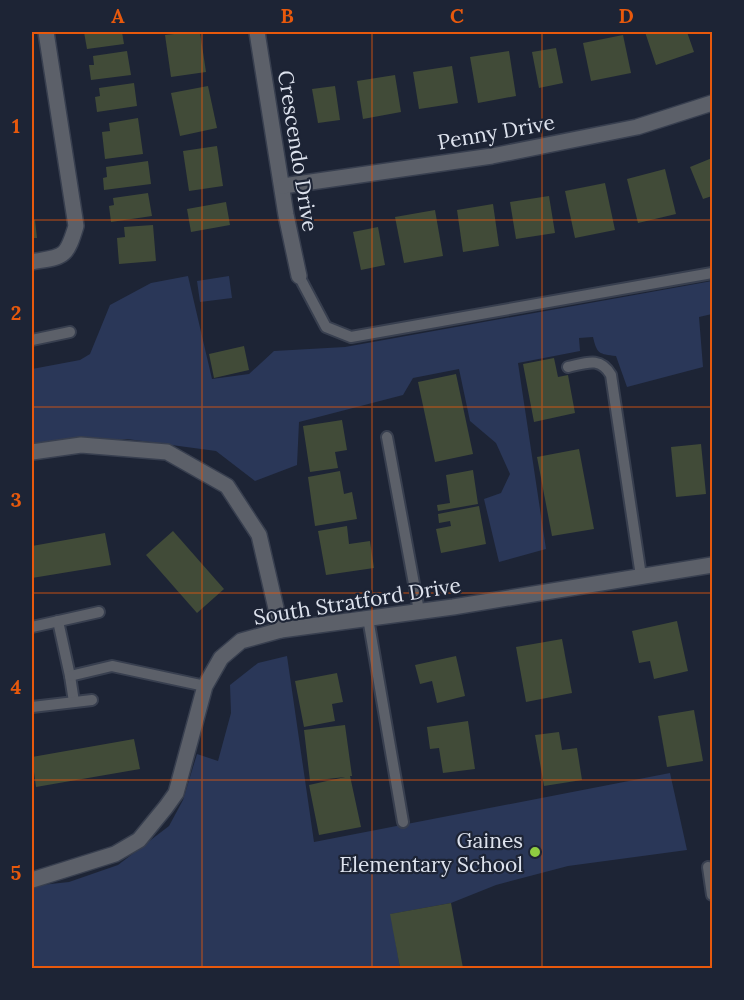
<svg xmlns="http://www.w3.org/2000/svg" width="744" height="1000" font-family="Lora,serif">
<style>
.green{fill:#2a3758}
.building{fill:#414b38}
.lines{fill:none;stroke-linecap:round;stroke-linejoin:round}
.service-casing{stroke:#383f4f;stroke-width:14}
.minor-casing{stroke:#383f4f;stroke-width:18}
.service{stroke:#5c6069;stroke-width:10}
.minor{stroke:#5c6069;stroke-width:15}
.grid{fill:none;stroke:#e8590c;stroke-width:1.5;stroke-opacity:0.55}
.poi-dot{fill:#8fcd41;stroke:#1d2435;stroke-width:2}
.labels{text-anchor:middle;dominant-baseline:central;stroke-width:4.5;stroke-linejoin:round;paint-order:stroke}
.street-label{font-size:21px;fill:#dde2ed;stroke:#1d2435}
.poi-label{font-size:21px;fill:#dde2ed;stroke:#1d2435;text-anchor:end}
.neatline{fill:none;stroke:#e8590c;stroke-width:2}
.grid-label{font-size:20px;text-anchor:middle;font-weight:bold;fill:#e8590c}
</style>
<rect width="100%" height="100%" fill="#1d2435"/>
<g class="green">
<path d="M188,276L212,379L249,374L274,351L345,347L712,281V314L699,317L703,367L627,387L616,356C599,354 597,354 593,337L579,338L580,351L518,363L546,549L499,562L484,499L501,493L510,474L496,443L470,421L459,369L413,378L403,395L299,422L297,465L255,481L216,451L127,439L32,449V369L80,360L90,354L110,305L151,283Z"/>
<polygon points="229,276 232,298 200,302 197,281"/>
<polygon points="287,656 314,842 670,773 687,850 568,866 496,885 451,903 391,914 400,968 32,968 32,886 69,882 118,865 169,826 183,800 197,754 218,761 231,713 230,685 258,663"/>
</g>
<g class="building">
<polygon points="84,32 122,32 124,44 87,49"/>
<polygon points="192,32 200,32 206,72 171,77 165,35"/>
<polygon points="645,32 687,32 694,52 656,65"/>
<polygon points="623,35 631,73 591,81 583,43"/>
<polygon points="556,48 563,83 539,88 532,52"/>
<polygon points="127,51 131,75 91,80 89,65 94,65 93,56"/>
<polygon points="509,51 516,96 478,103 470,57"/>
<polygon points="452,66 458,103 419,109 413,72"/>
<polygon points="395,75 401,112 363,119 357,81"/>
<polygon points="134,83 137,106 97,112 95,97 100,96 99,88"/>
<polygon points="208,86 217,128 180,136 171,93"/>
<polygon points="335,86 340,120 318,123 312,89"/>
<polygon points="138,118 143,154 105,159 102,132 110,131 109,123"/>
<polygon points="217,146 223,186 189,191 183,151"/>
<polygon points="712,158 712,196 703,199 690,167"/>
<polygon points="148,161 151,184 104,190 103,178 107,177 106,167"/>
<polygon points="665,169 676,214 638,223 627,179"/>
<polygon points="605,183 615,230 575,238 565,191"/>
<polygon points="148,193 152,216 111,222 109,206 114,205 113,198"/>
<polygon points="549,196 555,233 516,239 510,202"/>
<polygon points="226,202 230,225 191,232 187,209"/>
<polygon points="493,204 499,246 463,252 457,210"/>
<polygon points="435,210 443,256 404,263 395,217"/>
<polygon points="35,220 37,238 32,238 32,221"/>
<polygon points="153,225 156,261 119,264 117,238 125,237 124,227"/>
<polygon points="378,227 385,265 361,270 353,232"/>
<polygon points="244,346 249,370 214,378 209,354"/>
<polygon points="554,358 558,377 568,375 575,413 534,422 523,364"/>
<polygon points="456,374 473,454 435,462 418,382"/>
<polygon points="342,420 347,450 335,452 338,468 310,472 303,426"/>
<polygon points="701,444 706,494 676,497 671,447"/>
<polygon points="579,449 594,529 552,536 537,457"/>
<polygon points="473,470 478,504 438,511 437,505 450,503 446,475"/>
<polygon points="340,471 344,494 352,492 357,519 315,526 308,477"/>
<polygon points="479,506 486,544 441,553 436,529 451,526 450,521 439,523 438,514"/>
<polygon points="347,526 349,544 370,541 374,568 326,575 318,531"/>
<polygon points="173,531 224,589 197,613 146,555"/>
<polygon points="105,533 111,565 32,578 32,546"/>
<polygon points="677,621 688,671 654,679 650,661 639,663 632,631"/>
<polygon points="562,639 572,693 526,702 516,647"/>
<polygon points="456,656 465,696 437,703 432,681 420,684 415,665"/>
<polygon points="337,673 343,702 332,704 335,721 304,727 295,681"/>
<polygon points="694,710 703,761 667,767 658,716"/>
<polygon points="468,721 475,769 443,773 439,748 430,749 427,727"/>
<polygon points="345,725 352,776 350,776 361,827 319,835 309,785 345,777 310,781 304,730"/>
<polygon points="559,732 562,750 577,748 582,780 544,786 535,735"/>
<polygon points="134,739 140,769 36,787 32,757"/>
<polygon points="451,903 463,968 400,968 390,914"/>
</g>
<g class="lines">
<defs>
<g id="service">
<polyline points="299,276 326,327 351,337 712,273"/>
<polyline points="32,340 70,332"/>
<path d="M568,367C586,363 600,356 611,375L641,576"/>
<polyline points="387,437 419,611"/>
<polyline points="368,618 403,822"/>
<polyline points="58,621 70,676 74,702"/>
<polyline points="32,627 99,612"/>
<polyline points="70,676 112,666 205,686"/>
<polyline points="32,707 92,700"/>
<polyline points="708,867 712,895"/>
</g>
<g id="minor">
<polyline points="257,32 286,215 299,276"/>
<polyline points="283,186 492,156 637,127 712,103"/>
<path d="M32,262C64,256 66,259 76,226L46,32"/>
<polyline points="32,452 81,445 167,452 227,486 259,535 281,630"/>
<polyline points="32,880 115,854 139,840 166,807 176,793 205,686 221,658 241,641 281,630 453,607 712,565"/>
</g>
</defs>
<use href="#service" class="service-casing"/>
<use href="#minor" class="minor-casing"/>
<use href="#service" class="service"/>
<use href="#minor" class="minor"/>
</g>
<path class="grid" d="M202,32V968M372,32V968M542,32V968M32,220H712M32,407H712M32,593H712M32,780H712"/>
<circle class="poi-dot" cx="535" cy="852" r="6"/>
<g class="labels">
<g class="street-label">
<text transform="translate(496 132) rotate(-10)">Penny Drive</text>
<text transform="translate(298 151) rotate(81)">Crescendo Drive</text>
<text transform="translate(357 601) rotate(-9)">South Stratford Drive</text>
</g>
<g class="poi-label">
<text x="523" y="840">Gaines<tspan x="523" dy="24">Elementary School</tspan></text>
</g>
</g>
<rect width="744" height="1000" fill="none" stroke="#1d2435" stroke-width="66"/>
<rect x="33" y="33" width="678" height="934" class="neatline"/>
<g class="grid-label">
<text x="118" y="23">A</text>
<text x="287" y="23">B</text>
<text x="457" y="23">C</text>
<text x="626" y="23">D</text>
<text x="16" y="133">1</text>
<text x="16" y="320">2</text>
<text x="16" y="507">3</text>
<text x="16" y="694">4</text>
<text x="16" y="880">5</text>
</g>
</svg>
